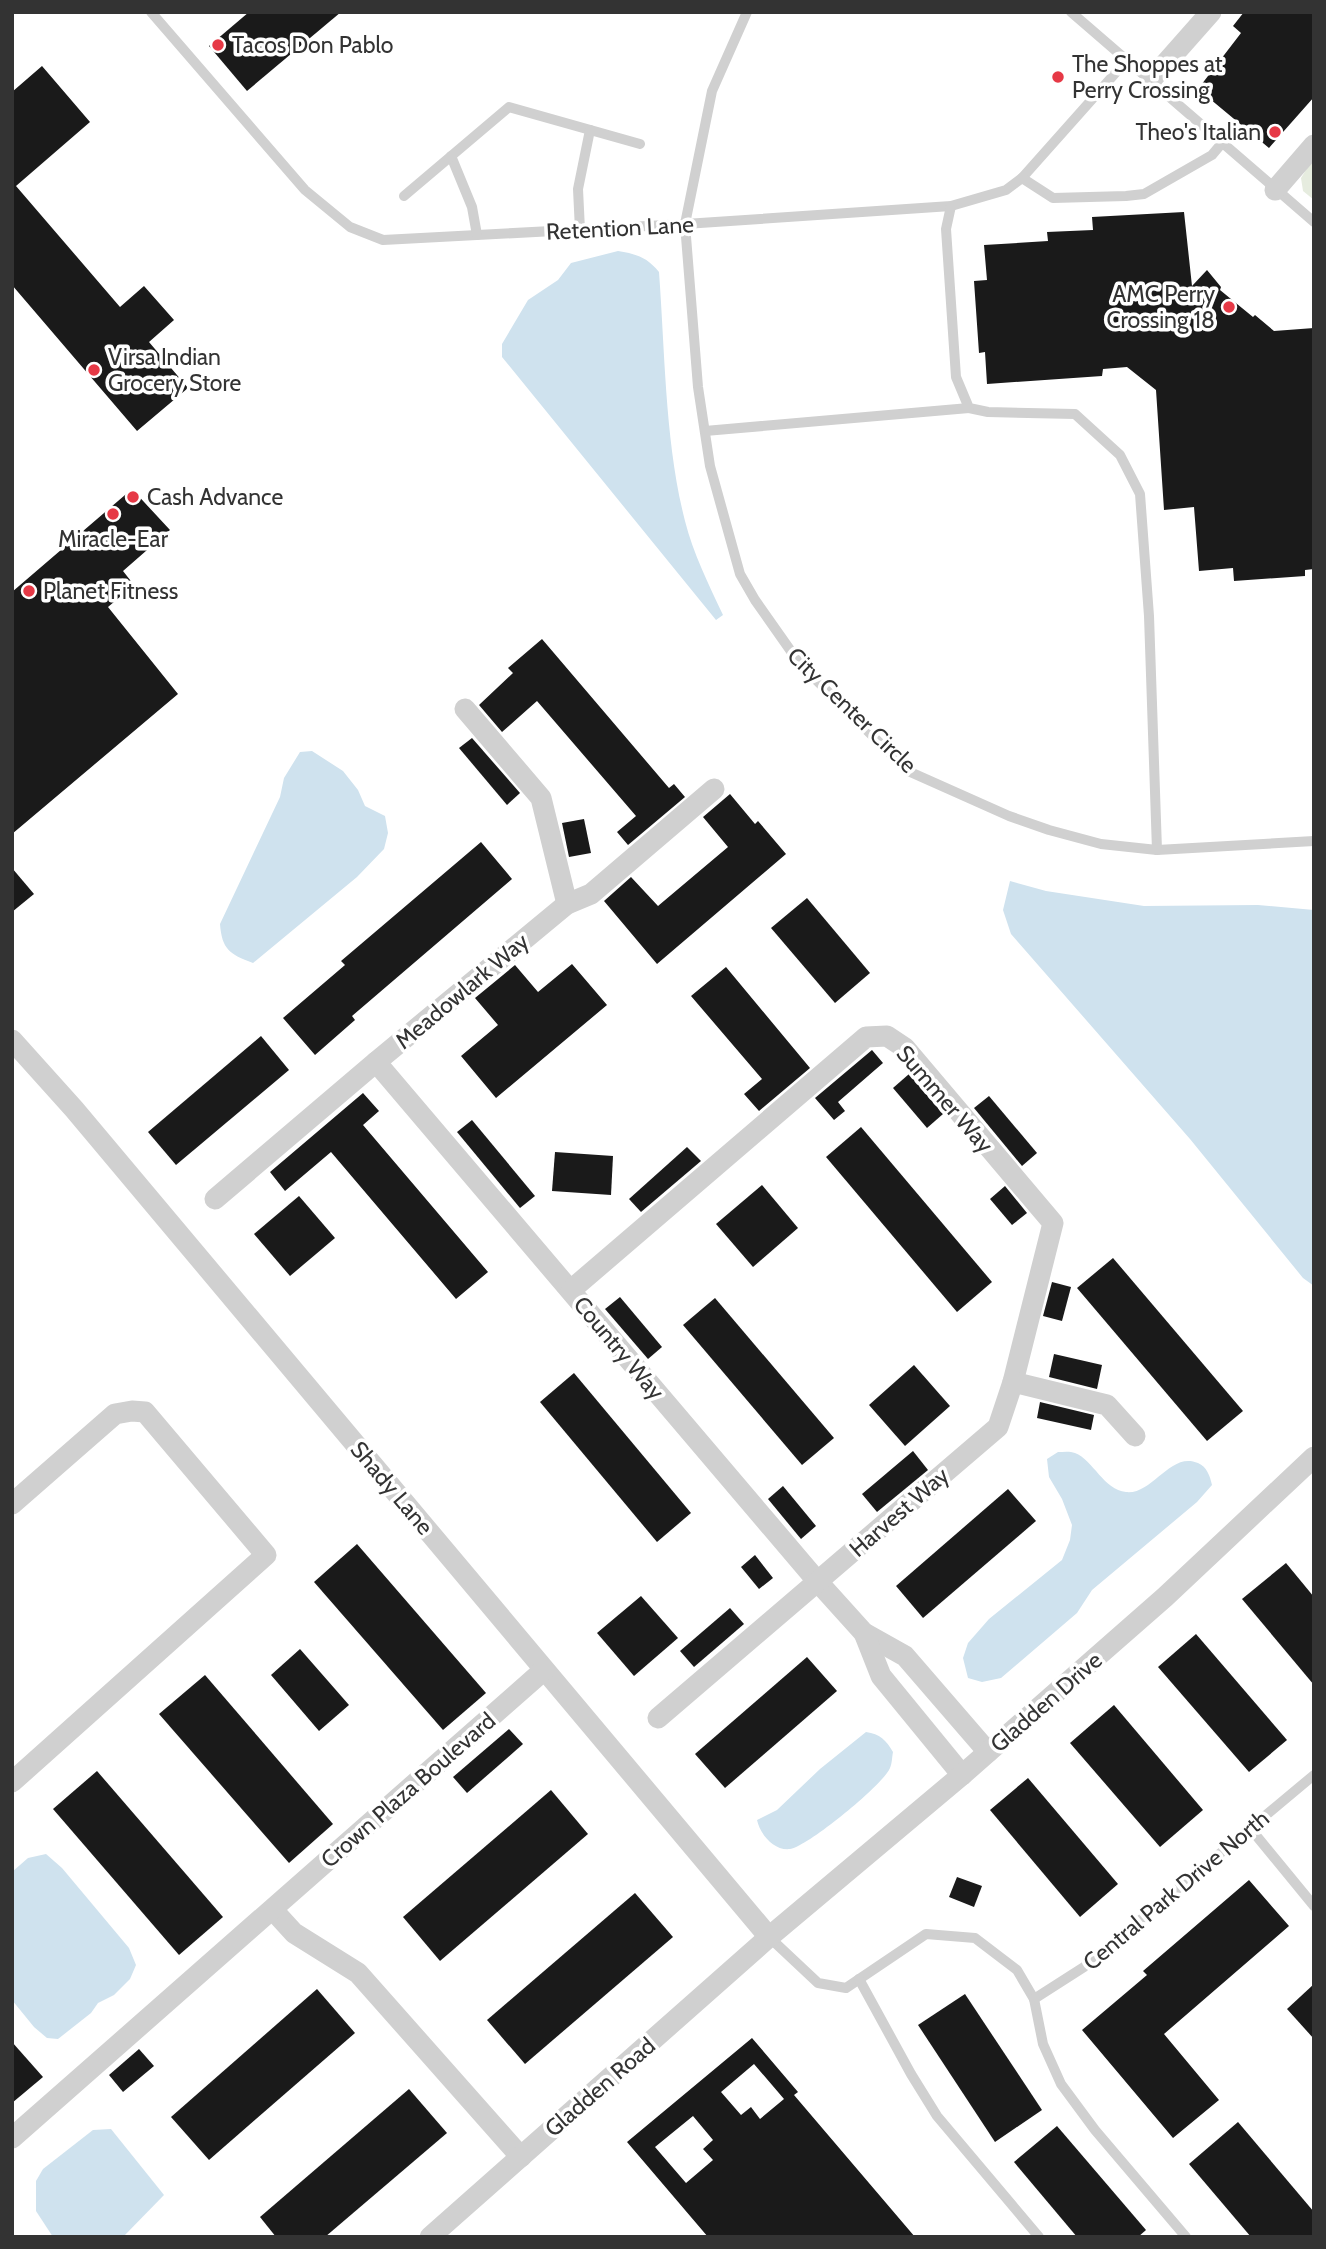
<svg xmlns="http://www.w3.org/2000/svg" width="1326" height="2249" font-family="Cabin,sans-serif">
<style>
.green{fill:#e6ecdf}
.water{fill:#cfe2ee}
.building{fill:#1a1a1a;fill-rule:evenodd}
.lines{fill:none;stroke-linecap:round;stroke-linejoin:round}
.lane{stroke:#d0d0d0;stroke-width:10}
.street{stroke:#d0d0d0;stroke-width:21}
.poi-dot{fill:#e63946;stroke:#fff;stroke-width:2.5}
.labels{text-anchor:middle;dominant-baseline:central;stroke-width:7;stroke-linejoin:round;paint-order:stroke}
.poi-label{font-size:23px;fill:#333;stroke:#fff;text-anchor:start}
.street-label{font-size:23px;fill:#333;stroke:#fff}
</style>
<rect width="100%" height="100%" fill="#fff"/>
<polygon class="green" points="1314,157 1314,200 1303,191 1301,178"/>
<g class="water">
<path d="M618,251C636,254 647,257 659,272C665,352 665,443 685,521C693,553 709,585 723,615L716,620L502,357V344L528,300L558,280L571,263Z"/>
<path d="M312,751L343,771L358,790L365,806L385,816L388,833L384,849L357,877L253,963C229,954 222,949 220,924L280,797L284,778L300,752Z"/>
<polygon points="1010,881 1046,891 1144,906 1258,905 1314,910 1314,1286 1303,1278 1190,1139 1011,934 1003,910"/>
<path d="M1058,1452C1063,1452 1070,1451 1075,1453C1093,1460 1104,1490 1126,1492C1153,1495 1170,1451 1198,1463C1207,1467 1210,1476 1212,1485L1197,1502L1092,1590L1077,1613L1001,1678L982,1682L968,1678L963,1658L968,1643L989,1619L1062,1560L1070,1540L1072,1525L1062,1499L1049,1477L1047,1459Z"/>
<path d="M866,1732C880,1734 886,1740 893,1752C892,1757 892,1764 890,1768C883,1785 807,1847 790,1849C774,1851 760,1834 757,1820L777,1810L820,1769Z"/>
<polygon points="46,1854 62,1868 129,1948 136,1965 130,1979 114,1995 98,2003 91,2013 58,2039 47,2038 34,2027 12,2000 12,1872 28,1858"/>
<polygon points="111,2129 164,2195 123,2237 53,2237 36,2211 36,2181 43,2169 93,2130"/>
</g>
<g class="building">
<polygon points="249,12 341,12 247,91 209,46"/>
<polygon points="1244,12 1314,12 1314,97 1269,148 1198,89 1241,33 1233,26"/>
<polygon points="42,66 90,122 16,186 120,307 144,286 174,320 149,342 188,388 137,431 12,285 12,92"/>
<polygon points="1184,212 1192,286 1207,270 1221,287 1220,290 1253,317 1255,315 1274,331 1314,328 1314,569 1305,570 1305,576 1234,581 1233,568 1199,571 1194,507 1164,510 1156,390 1127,367 1103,369 1102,376 987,384 985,352 979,353 974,281 987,280 984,245 1048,241 1047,232 1093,230 1092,217"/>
<polygon points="132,489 170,530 123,571 134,585 108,607 178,694 12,834 12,592"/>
<polygon points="542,639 669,788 674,784 685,797 628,845 617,832 636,816 537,701 502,732 479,705 513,673 508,668"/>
<polygon points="472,738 520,793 507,805 459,748"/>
<polygon points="730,794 755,824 758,821 786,854 657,964 604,901 631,877 658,906 728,847 703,817"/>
<polygon points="584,819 591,853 569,857 562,823"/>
<polygon points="481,842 512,879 352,1016 355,1020 315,1055 283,1018 345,965 341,961"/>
<polygon points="12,868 34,894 12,912"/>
<polygon points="807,898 870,973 835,1003 771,928"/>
<polygon points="572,964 607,1005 496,1098 461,1056 498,1025 475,998 515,965 538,992"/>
<polygon points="726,967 810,1068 759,1111 744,1094 762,1079 691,996"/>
<polygon points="261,1036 289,1070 176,1165 148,1132"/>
<polygon points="872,1050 883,1063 838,1102 845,1111 834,1120 815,1098"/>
<polygon points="909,1074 943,1114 927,1128 893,1088"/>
<polygon points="363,1093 379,1111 363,1125 488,1272 456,1299 331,1152 285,1191 270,1172"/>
<polygon points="989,1096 1037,1153 1022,1166 974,1108"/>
<polygon points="472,1120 535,1196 520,1208 457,1132"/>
<polygon points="861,1127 992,1282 957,1312 826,1157"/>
<polygon points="687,1147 701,1161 641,1212 629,1199"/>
<polygon points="555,1152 613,1156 611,1195 552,1191"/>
<polygon points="762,1185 798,1228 753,1267 716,1224"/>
<polygon points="1005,1186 1027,1213 1012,1225 990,1199"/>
<polygon points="299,1196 335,1238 290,1276 254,1234"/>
<polygon points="1113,1258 1243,1411 1207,1441 1077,1288"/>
<polygon points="1052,1282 1071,1287 1062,1321 1043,1316"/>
<polygon points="620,1297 662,1347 648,1359 605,1309"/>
<polygon points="715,1298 834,1438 802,1465 683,1325"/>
<polygon points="1054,1354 1102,1365 1097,1389 1049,1377"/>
<polygon points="914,1365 950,1406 905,1446 869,1405"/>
<polygon points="574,1373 691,1513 657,1542 540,1402"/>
<polygon points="1040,1402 1094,1415 1091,1430 1037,1418"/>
<polygon points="913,1451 928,1470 877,1512 862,1494"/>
<polygon points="783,1486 816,1526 801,1539 768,1499"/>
<polygon points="1008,1489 1036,1521 923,1618 896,1586"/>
<polygon points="357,1544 486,1693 443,1730 314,1582"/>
<polygon points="755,1555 773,1578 759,1589 741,1567"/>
<polygon points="1286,1563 1314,1597 1314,1685 1242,1599"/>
<polygon points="641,1596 678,1638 634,1676 597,1633"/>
<polygon points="730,1608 744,1624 694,1667 680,1651"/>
<polygon points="1196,1634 1287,1740 1249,1772 1158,1667"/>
<polygon points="300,1649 349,1705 319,1731 271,1675"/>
<polygon points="807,1657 837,1691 725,1788 695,1754"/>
<polygon points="205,1675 333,1824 289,1863 159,1714"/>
<polygon points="1114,1705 1203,1810 1160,1847 1070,1743"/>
<polygon points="509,1729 523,1744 467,1793 453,1777"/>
<polygon points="97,1771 223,1917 179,1955 53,1809"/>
<polygon points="1028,1778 1118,1884 1080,1917 990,1810"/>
<polygon points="551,1790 588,1834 440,1961 403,1917"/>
<polygon points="957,1877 982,1886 974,1907 949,1897"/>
<polygon points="1249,1880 1289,1926 1164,2034 1219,2100 1173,2138 1082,2030 1147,1975 1143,1971"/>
<polygon points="635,1893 673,1937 525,2064 487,2020"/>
<polygon points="1314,1984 1314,2039 1287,2009"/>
<polygon points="317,1989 355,2033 209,2160 171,2117"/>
<polygon points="965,1994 1042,2110 995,2142 918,2025"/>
<path d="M752,2038L798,2092L794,2095L915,2237H708L627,2142ZM754,2064L784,2099L760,2119L751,2107L741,2115L721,2092ZM693,2116L713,2140L703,2149L713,2160L686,2183L655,2147Z"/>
<polygon points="12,2042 43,2077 12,2103"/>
<polygon points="139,2049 154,2066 123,2092 109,2075"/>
<polygon points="409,2089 447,2133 325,2237 276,2237 260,2217"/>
<polygon points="1238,2122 1314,2212 1314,2237 1251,2237 1189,2164"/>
<polygon points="1057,2126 1146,2230 1138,2237 1077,2237 1014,2162"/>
</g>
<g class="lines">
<g class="lane">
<polyline points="151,12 305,190 350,227 383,240 685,224 951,206 1006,190 1022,178 1127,60"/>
<polyline points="747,12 712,91 685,224 698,387 710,466 740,574 755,600 800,664 908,771 1009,816 1049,830 1101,844 1157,850 1314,841"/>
<polyline points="1071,12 1314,222"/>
<polyline points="451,156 472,207 477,235"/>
<polyline points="1022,178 1053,198 1126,196 1144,194 1212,155 1222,143"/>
<polyline points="404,196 509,107 640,144"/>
<polyline points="951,206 946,229 956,377 969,408 988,412 1075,414 1120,455 1140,494 1149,616 1157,850"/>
<polyline points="580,230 578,189 590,130"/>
<polyline points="705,431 969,408"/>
<polyline points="1250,1828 1314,1906"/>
<polyline points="769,1937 818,1983 846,1988 926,1934 975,1938 1017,1970 1034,1999 1043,2044 1061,2084 1095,2130 1186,2237"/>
<polyline points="859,1979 911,2074 937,2116 1039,2237"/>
<polyline points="1034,1999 1084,1967 1314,1775"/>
</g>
<g class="street">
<polyline points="1150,81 1211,12"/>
<polyline points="1275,190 1314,145"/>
<polyline points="465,709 541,798 567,904"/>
<polyline points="12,1040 74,1109 769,1937"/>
<polyline points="376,1062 818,1582 864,1633 905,1656 988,1752"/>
<polyline points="215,1199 376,1062 567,904 591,894 714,789"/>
<polyline points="571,1290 866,1037 887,1036 905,1048 1053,1223 1013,1382 998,1427 658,1718"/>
<polyline points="1013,1382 1107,1405 1135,1436"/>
<polyline points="12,1504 115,1414 132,1411 145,1412 266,1555 12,1782"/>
<polyline points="864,1633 881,1676 962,1775"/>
<polyline points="273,1910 294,1933 358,1973 521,2157"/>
<polyline points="12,2138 544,1670"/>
<polyline points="430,2237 769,1937 962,1775 1165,1597 1314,1457"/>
</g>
</g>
<g class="poi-dot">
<circle cx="218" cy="45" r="7"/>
<circle cx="1058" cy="77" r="7"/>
<circle cx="1275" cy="132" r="7"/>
<circle cx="1229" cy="307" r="7"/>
<circle cx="94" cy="370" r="7"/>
<circle cx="133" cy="497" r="7"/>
<circle cx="113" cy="514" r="7"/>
<circle cx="29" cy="591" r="7"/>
</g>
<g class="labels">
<g class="poi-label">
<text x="232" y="45">Tacos Don Pablo</text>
<text x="1072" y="64">The Shoppes at<tspan x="1072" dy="26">Perry Crossing</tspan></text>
<text x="1261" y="132" text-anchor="end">Theo's Italian</text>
<text x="1215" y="294" text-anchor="end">AMC Perry<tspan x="1215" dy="26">Crossing 18</tspan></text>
<text x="108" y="357">Virsa Indian<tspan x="108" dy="26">Grocery Store</tspan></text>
<text x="147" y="497">Cash Advance</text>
<text x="113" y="539" text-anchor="middle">Miracle-Ear</text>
<text x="43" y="591">Planet Fitness</text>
</g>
<g class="street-label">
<text transform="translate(620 228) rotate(-3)">Retention Lane</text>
<text transform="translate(852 710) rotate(44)">City Center Circle</text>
<text transform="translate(462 991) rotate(-40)">Meadowlark Way</text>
<text transform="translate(945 1099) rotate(49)">Summer Way</text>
<text transform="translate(619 1348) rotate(50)">Country Way</text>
<text transform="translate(392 1488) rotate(50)">Shady Lane</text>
<text transform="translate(899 1512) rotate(-41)">Harvest Way</text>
<text transform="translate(1046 1702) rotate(-41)">Gladden Drive</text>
<text transform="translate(408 1790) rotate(-41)">Crown Plaza Boulevard</text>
<text transform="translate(1176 1890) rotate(-40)">Central Park Drive North</text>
<text transform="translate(600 2087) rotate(-41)">Gladden Road</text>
</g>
</g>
<rect width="1326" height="2249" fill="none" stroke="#333333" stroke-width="28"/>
</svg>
